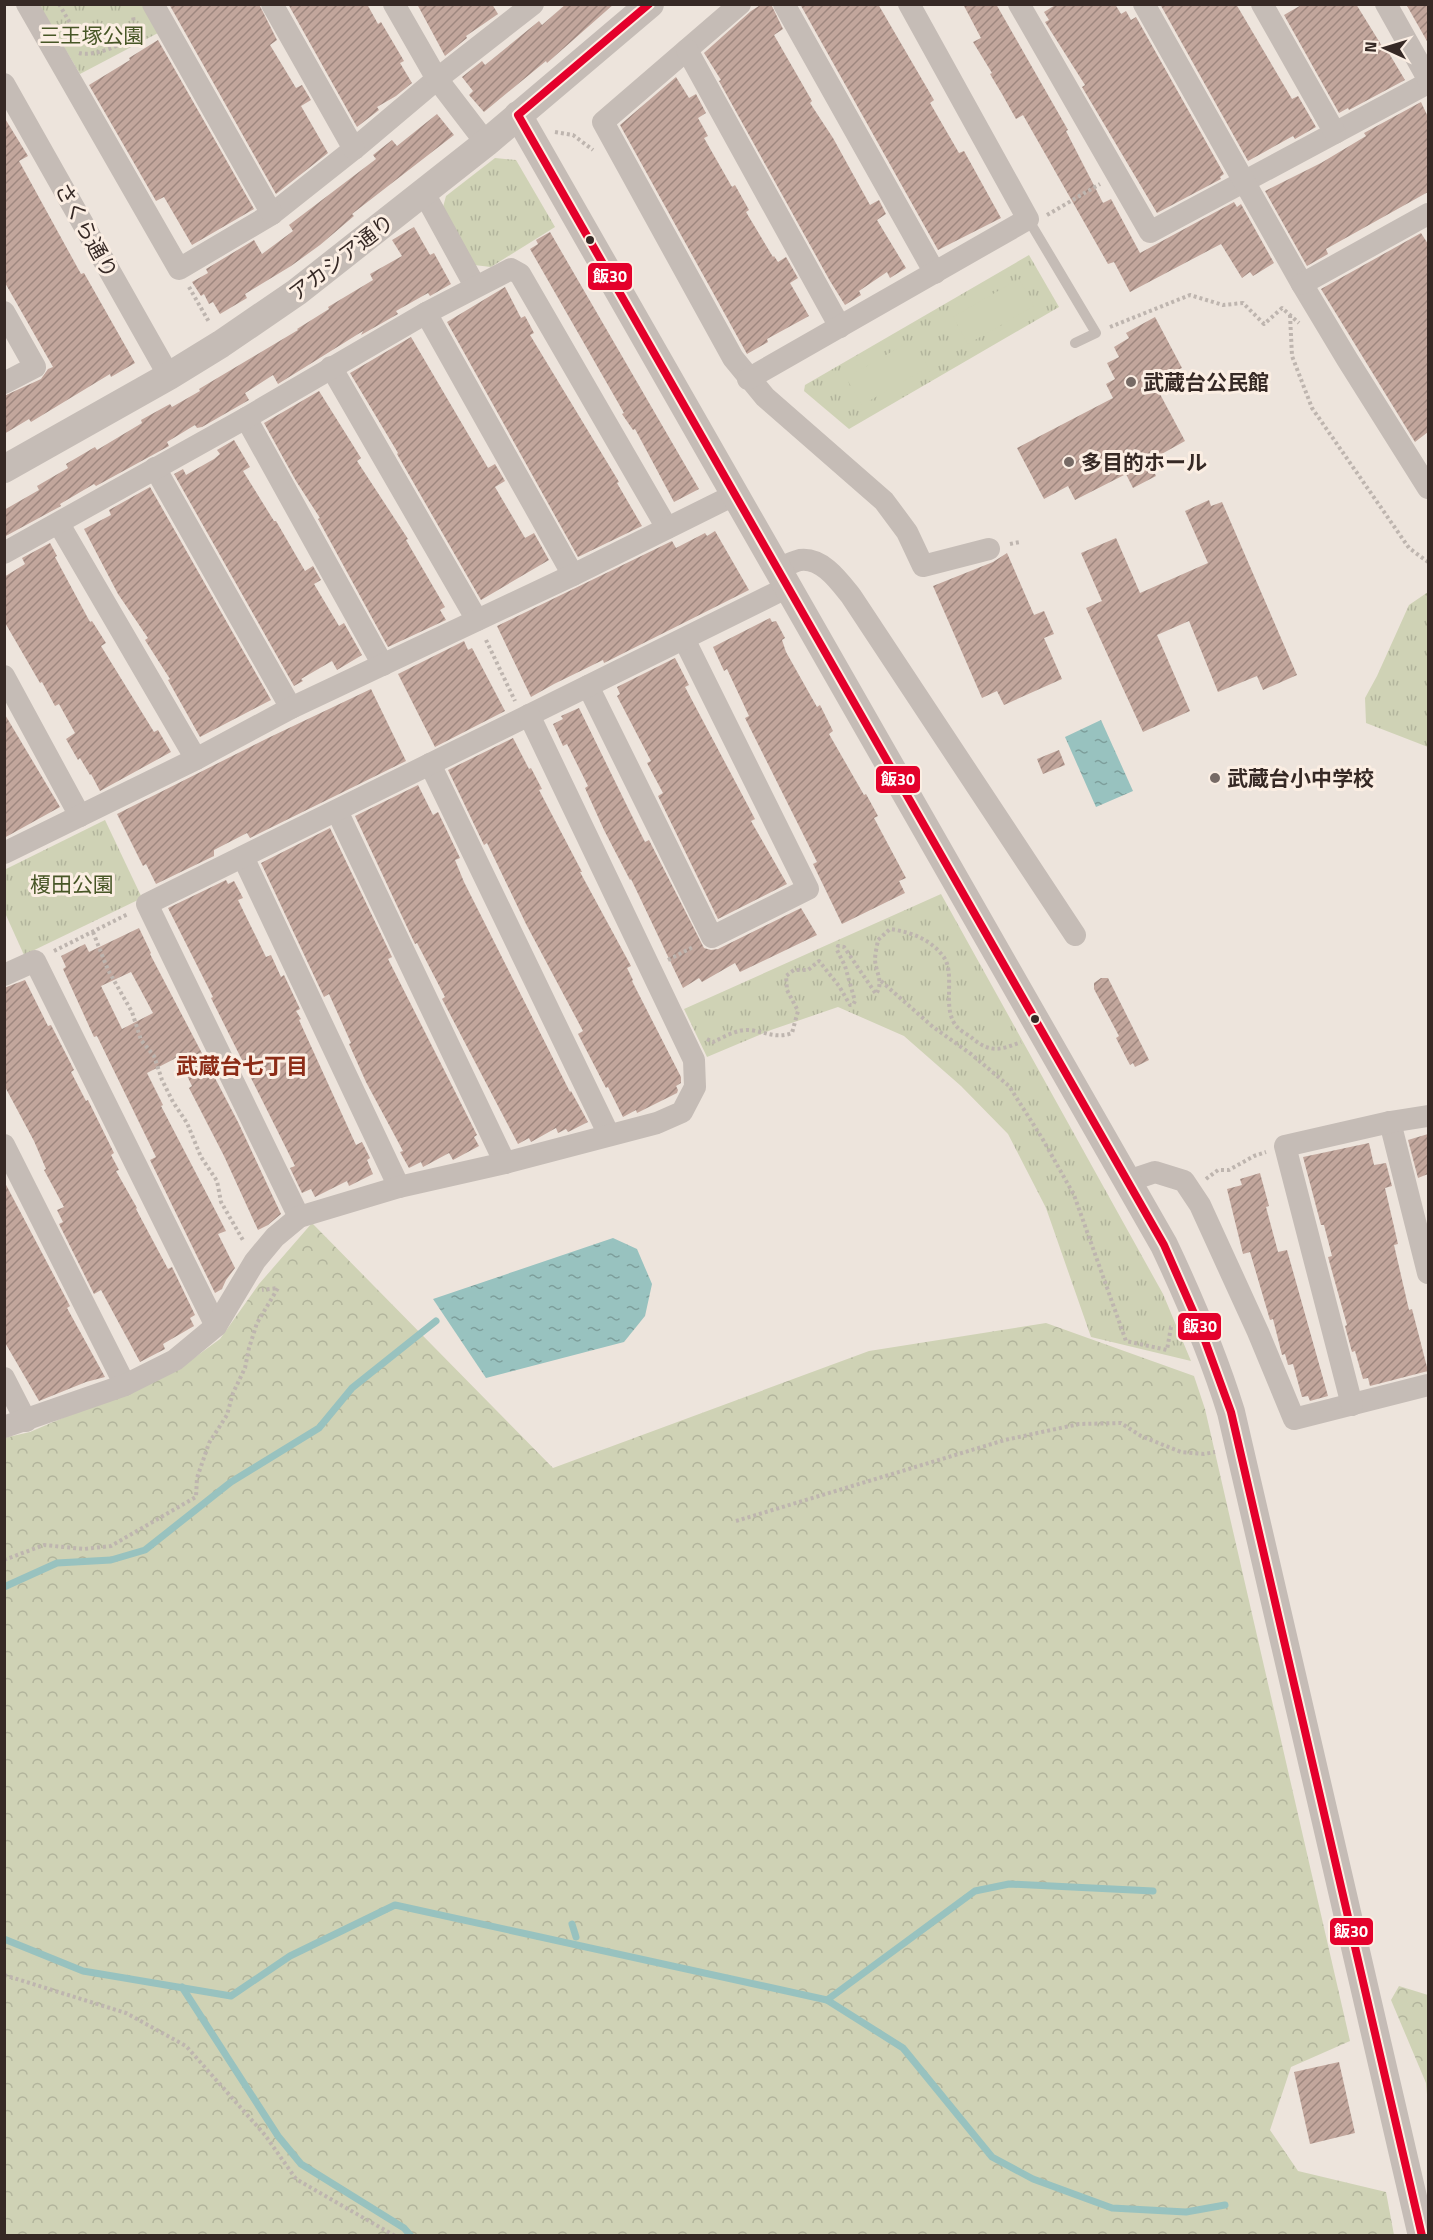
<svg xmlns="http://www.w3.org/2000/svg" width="1433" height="2240" font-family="'Titillium Web','Noto Sans JP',sans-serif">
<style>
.grass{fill:url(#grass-tufts)}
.forest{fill:url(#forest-crowns)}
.pitch{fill:#cfd2b5}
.water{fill:url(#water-ripples)}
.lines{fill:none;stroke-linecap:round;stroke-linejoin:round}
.stream{stroke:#98c2bf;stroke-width:7}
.building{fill:url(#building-hatch);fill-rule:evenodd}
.path{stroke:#beb5af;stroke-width:4;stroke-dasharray:3 3;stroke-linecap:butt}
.service{stroke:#c5bcb6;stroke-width:10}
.minor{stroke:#c5bcb6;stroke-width:22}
.tertiary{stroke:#c5bcb6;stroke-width:28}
.bus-1-casing{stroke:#fbeee3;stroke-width:12}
.bus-1{stroke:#e4002b;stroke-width:8}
.bus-dot{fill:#362925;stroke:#fbeee3;stroke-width:2}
.poi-dot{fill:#766a65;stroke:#fbeee3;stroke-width:2}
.labels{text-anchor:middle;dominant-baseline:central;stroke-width:6;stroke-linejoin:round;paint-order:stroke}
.park-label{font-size:21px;fill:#475626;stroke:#fbeee3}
.street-label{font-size:21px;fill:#362925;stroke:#fbeee3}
.poi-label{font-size:21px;font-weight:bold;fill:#362925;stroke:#fbeee3;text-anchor:start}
.neighbourhood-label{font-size:22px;font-weight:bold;fill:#8c2c17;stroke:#fbeee3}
.line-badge{stroke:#fbeee3;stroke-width:2}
.badge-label{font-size:16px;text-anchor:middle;font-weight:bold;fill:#fff}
</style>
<defs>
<pattern id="grass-tufts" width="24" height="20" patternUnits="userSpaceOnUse" patternTransform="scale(1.5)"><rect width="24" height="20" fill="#cfd2b5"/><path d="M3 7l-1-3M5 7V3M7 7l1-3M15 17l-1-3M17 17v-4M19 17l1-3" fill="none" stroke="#b2b49c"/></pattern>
<pattern id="forest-crowns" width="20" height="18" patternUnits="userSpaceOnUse" patternTransform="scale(1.5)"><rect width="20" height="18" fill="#cfd2b5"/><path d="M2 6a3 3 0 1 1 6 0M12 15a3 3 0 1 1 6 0" fill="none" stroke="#b2b49c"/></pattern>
<pattern id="water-ripples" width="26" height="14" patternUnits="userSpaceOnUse" patternTransform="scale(1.5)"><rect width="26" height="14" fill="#98c2bf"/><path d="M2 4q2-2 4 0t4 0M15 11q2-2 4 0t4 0" fill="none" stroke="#7d9e9b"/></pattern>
<pattern id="building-hatch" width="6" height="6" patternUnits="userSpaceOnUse" patternTransform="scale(1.5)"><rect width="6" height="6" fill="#c2a69c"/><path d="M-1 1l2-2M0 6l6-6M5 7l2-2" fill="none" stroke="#9e877f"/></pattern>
</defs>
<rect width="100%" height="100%" fill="#ede4dc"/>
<g class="grass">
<polygon points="39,5 142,5 158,33 80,74"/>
<polygon points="495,158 516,160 555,227 491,267 474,265 443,207 446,196"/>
<polygon points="1029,255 1059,307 849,429 804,391 805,385"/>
<polygon points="1428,592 1428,747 1366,723 1365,698 1377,676 1409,605"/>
<polygon points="105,820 142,898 24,955 5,913 4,870"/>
<polygon points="941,894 1163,1294 1191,1361 1091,1337 1046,1208 1008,1134 961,1086 904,1036 838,1007 771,1030 707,1057 684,1009"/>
</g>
<g class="forest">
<polygon points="312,1223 553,1468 869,1351 1046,1323 1194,1376 1205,1409 1350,2041 1291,2067 1270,2130 1298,2171 1386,2192 1394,2235 5,2235 4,1438 30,1432 183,1366 220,1339 259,1284"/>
<polygon points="1399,1986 1428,1995 1428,2106 1426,2083 1391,2000"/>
</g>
<g class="pitch">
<polygon points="1019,279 1034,306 968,344 953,317"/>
<polygon points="912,340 928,367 862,405 846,378"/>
</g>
<g class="water">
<polygon points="1101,720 1133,791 1096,807 1065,737"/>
<polygon points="613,1238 637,1249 652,1284 645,1316 624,1342 486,1378 433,1299"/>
</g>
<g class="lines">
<g class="stream">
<polyline points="4,1587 57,1563 111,1560 145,1550 231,1482 319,1428 352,1388 436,1321"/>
<polyline points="572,1924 576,1937"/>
<polyline points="4,1939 83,1971 231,1996 290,1956 395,1905 827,2000 903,2048 992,2157 1033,2179 1112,2208 1186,2212 1225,2205"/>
<polyline points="182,1987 278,2136 301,2164 404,2228 411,2236"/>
<polyline points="827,2000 975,1891 1009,1884 1153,1891"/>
</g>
</g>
<g class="building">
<polygon points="169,4 259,4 277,40 270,45 296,88 302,85 311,100 301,106 328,153 276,194"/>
<polygon points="288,4 367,4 378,24 381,22 404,61 400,63 412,83 396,96 377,107 379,110 357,127"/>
<polygon points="417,4 492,4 498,14 466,36 467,38 445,56"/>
<polygon points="566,4 614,4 547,63 546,61 484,112 469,95 473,91 462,77 482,61 485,65 539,21 542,25"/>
<polygon points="762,4 771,4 783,29 774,35 812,101 810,103 833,138 870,205 879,200 886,214 877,220 906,268 890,278 887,272 859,291 861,295 845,305 830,281 719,81 721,80 704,53 751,11"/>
<polygon points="800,4 878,4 934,100 930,103 959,153 964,151 1001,218 938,250"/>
<polygon points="963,4 996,4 1068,130 1066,131 1103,203 1111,199 1140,253 1234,202 1237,207 1241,204 1274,263 1253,276 1250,272 1242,278 1221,244 1130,292 1114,262 1108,264 1023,115 1016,119 1002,94 990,74 992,73 973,42 981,38"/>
<polygon points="1057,4 1115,4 1121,14 1126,11 1131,20 1136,17 1224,174 1220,177 1221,179 1157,213 1082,87 1085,85 1045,22 1049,20 1044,12"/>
<polygon points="1160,4 1236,4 1292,99 1298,96 1316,127 1295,139 1293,136 1248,161"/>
<polygon points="1303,4 1356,4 1385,51 1387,50 1405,80 1349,110 1348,108 1339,113 1284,15"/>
<polygon points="1406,4 1428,4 1428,43"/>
<polygon points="158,40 254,209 192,245 164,197 156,201 89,85 130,60 129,58"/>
<polygon points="676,77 689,98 696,94 706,113 698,118 708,136 704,138 732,187 735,185 749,210 746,212 773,257 774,256 778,262 786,257 798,278 790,283 809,316 767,339 768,342 747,354 620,125"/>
<polygon points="1421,102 1428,117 1428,192 1326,249 1328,254 1307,266 1265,191 1321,163 1366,136 1364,133"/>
<polygon points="437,114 454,135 352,214 354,216 320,245 291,266 245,294 247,298 220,314 213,302 209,304 204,294 201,296 192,282 208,273 206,269 254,240 262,254 293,231 289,225 376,159 373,155 392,140 397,146"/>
<polygon points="4,117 28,156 19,161 81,274 84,273 135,363 111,377 110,374 31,422 29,419 4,434 4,396 41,379 48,369 53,367 4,281"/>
<polygon points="414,227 430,255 434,253 451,284 430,296 428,293 396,311 398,314 361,335 363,331 278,384 273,375 245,393 249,400 202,427 197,428 195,425 167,442 169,446 96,486 94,484 60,504 61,506 4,537 4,510 39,490 37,486 68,468 66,464 95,447 97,450 142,423 141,420 170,404 172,407 200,391 199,389 298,330 297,329 329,309 328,307 373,280 370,274 402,256 392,240"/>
<polygon points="550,232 699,489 674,502 635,429 633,430 622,414 624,413 530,249 538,244 536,240"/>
<polygon points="1421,233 1428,244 1428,432 1415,442 1321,289"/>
<polygon points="505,287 521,318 525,316 534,333 530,335 619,482 617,483 642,526 578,557 447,322"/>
<polygon points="1155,317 1182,368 1153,381 1185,441 1149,461 1156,476 1133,488 1126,474 1075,500 1068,486 1044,499 1017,448 1113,398 1106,384 1115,379 1107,363 1119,357 1114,347 1129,338 1126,333"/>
<polygon points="411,337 488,468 495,464 505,481 495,487 525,538 534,533 549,560 481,600 397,454 398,453 350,373"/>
<polygon points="319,391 361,458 357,461 408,539 406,540 445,607 440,610 446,620 388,647 318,519 320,518 296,481 264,423"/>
<polygon points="234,440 250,467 243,471 274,521 276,521 305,571 313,566 321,580 314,584 339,626 344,623 362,655 337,670 332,661 301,679 303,681 294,686 174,474 183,469 186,475 214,459 220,454 217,450"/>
<polygon points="150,487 271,700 200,737 168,680 170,679 145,640 148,638 118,594 84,529 111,515 109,510"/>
<polygon points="1209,500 1211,506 1222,502 1297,675 1263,690 1257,676 1218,692 1189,621 1157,635 1190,711 1143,732 1086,608 1102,601 1081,553 1116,538 1140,593 1208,563 1185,511"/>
<polygon points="715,531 749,590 604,663 603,660 554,684 531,697 497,626 672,541 676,548 705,533 707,536"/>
<polygon points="50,543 57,556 55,557 90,622 92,621 106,643 101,646 154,732 158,730 171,752 100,791 91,774 90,775 80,758 78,760 66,739 75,733 59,704 55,706 42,682 40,683 4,621 4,577 25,564 22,558"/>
<polygon points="1007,553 1034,615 1044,611 1054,634 1044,638 1062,679 1004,705 997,691 982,698 933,586 993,562"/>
<polygon points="770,618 772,622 776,621 785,638 782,640 786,652 817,707 820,705 833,731 829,734 864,795 866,794 878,816 874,818 906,878 899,881 905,893 842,924 813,864 817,862 745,718 749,716 727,669 724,671 713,647"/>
<polygon points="464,641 468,650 472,648 505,711 435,747 398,674"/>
<polygon points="675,658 689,685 685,687 755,819 751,821 787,884 718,919 658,796 663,793 647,763 651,761 617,696 620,694 617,687"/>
<polygon points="371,689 406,761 250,838 247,833 214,850 214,856 156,884 146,864 143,866 117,814 268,738"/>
<polygon points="579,708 630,812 645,842 649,840 704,948 711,950 718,949 801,908 817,935 740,972 735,963 702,982 699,978 683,988 631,879 630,880 604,830 585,788 588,786 567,744 563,746 553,724 563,719 561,716"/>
<polygon points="4,713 60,807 4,838"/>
<polygon points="513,738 529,769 531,768 542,789 539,790 582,872 580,872 631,966 627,968 633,980 632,981 681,1077 681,1083 676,1086 678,1090 677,1093 637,1113 636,1110 623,1117 608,1087 606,1088 578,1034 583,1031 526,924 487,843 484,845 448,770"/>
<polygon points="1059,750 1065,765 1043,774 1037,759"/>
<polygon points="418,785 433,815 438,812 460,858 455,860 464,882 570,1092 571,1091 588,1122 568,1132 566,1129 558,1133 556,1128 531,1142 529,1138 518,1144 442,999 445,997 417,943 415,944 355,816"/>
<polygon points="330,828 392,957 388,959 477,1135 474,1137 479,1146 453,1160 449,1153 423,1167 421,1162 409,1168 400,1152 403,1151 366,1082 349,1044 351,1043 329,994 324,997 261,863"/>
<polygon points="226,880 228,884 234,881 243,898 238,900 266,957 271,955 281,977 284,975 300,1009 296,1011 301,1019 299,1020 356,1145 362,1142 370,1158 367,1160 373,1174 349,1186 347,1181 315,1197 311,1189 302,1193 290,1168 295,1166 211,998 213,997 168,908"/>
<path d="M139,928L151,953L150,954L238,1122L281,1214L268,1225L258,1230L224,1156L189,1088L192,1086L178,1057L147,1073L163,1105L161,1106L226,1231L218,1234L235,1268L226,1280L222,1289L215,1293L150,1160L156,1157L97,1036L94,1037L63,969L66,967L61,956L85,944L89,952ZM131,972L153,1013L122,1029L101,986Z"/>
<polygon points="1101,978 1108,978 1149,1060 1135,1067 1133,1063 1130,1065 1116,1038 1119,1036 1094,989 1094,983"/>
<polygon points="25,980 48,1026 51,1025 67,1056 74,1070 71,1072 86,1101 88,1100 114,1153 111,1155 119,1170 116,1171 137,1208 136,1209 168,1269 172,1267 195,1315 190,1318 194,1326 163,1344 165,1349 140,1362 101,1290 94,1294 59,1224 63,1222 57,1210 64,1207 44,1170 46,1169 34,1141 4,1085 4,988"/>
<polygon points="1428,1134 1428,1174 1418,1178 1408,1140"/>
<polygon points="1369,1143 1374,1165 1386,1163 1392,1186 1385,1188 1398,1244 1394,1245 1409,1310 1412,1309 1428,1371 1370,1386 1368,1378 1363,1379 1355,1351 1352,1352 1345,1326 1347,1325 1328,1257 1332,1256 1324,1225 1321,1225 1303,1157"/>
<polygon points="1260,1173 1269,1206 1266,1207 1278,1252 1287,1250 1328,1396 1310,1401 1308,1396 1302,1397 1293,1364 1288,1365 1285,1354 1282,1355 1273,1319 1270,1320 1250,1252 1243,1254 1227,1189 1242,1185 1240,1179"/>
<polygon points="4,1181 70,1306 67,1308 105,1377 86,1382 39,1401 4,1341"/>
<polygon points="1339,2062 1355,2133 1310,2144 1294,2072"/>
</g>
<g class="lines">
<g class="path">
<polyline points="59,4 74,30 74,41"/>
<path d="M79,53C92,57 124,46 131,35C134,29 134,22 133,16"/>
<polyline points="555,132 573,135 593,150"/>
<polyline points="1047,215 1100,184"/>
<polyline points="189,287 209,322"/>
<polyline points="1290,315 1292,356 1312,408 1409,548 1428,562"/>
<polyline points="1110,327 1190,295 1223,305 1243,303 1264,324 1282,308 1299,323"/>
<polyline points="1010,544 1020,542"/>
<polyline points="486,640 515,701"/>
<polyline points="93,932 108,970 132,1012 141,1040 154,1056 162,1080 173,1102 187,1123 201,1157 217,1181 221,1202 244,1242"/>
<polyline points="54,951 128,914"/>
<polyline points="668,960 693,947"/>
<polyline points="881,981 933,1027 971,1054 1009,1086 1042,1138 1074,1195 1126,1341 1167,1350 1171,1327 1174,1326"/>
<path d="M707,1039L713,1042C724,1037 737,1029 750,1030C765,1032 777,1039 792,1033L798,1011L787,990L786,976L794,970H808L819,961L839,986L850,1005H853L855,1001L845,966L837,950L838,946L844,947L876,994C884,982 876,973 875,960C875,954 877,946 878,940L890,929C911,932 930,939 943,956C957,974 940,1010 958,1028C962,1032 969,1035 973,1039C991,1053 1000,1050 1021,1042"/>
<polyline points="1206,1179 1218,1170 1229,1170 1254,1156 1266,1152"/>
<polyline points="736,1521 1005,1440 1079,1424 1121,1423 1141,1436 1181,1452 1204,1454 1215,1452"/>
<polyline points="4,1560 44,1545 84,1549 111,1546 196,1497 197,1478 209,1443 227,1415 233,1393 245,1368 249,1348 257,1323 278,1288 262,1290"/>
<polyline points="4,1975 126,2013 186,2046 265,2135 296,2179 395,2236"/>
</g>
<polyline class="service" points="1028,219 1096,333 1075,343"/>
<g class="minor">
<polyline points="27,4 179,269 272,214 354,149 437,79 533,4"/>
<polyline points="153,4 272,214"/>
<polyline points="272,4 354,149"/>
<polyline points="394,4 437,79 486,143"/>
<polyline points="740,4 603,122 733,358 765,397 884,501 907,532 923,566 989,549"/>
<polyline points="784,4 935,273"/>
<polyline points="1019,4 1150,232 1428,83"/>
<polyline points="1144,4 1302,284 1347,359 1428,488"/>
<polyline points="1262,4 1335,133"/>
<polyline points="1386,4 1428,79"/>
<polyline points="687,50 840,327"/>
<polyline points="4,84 169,376"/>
<polyline points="424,193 475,286"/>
<polyline points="1302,284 1428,214"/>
<polyline points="4,312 35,367 4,383"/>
<polyline points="426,313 573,575"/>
<polyline points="331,367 477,620"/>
<polyline points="748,379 1028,219 909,4"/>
<polyline points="246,418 383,665"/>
<polyline points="155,468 291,708"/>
<polyline points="59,524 196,759"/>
<polyline points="4,553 246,418 426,313 511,269 520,274 667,528"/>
<path d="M777,569C784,566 793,562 800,560C822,557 839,581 851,596L1075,935"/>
<polyline points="4,676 80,816"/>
<polyline points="588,686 712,937 808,889 684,639"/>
<polyline points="430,764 609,1135"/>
<polyline points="337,811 505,1163"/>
<polyline points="4,853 196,759 291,708 573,575 734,495"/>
<polyline points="243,857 399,1187"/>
<polyline points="4,975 35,961 216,1326"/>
<polyline points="1390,1122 1428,1273"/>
<polyline points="4,1145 125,1385"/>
<polyline points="1128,1181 1155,1172 1184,1181 1200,1205 1258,1332 1294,1419 1428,1385"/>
<polyline points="299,1217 147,904 788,587"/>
<polyline points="4,1378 26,1421"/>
<polyline points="1352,1405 1285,1146 1390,1122 1428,1116"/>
<polyline points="4,1427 125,1385 175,1360 216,1326 255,1261 275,1237 299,1217 399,1187 505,1163 657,1123 682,1112 695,1087 694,1060 529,715"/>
</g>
<g class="tertiary">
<path d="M518,115L1164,1245C1190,1300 1213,1354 1231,1412L1422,2236"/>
<polyline points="4,469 169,376 221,344 297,292 486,143 650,4"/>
</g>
<defs>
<polyline id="bus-1" points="649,4 518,115 1164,1245 1200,1327 1231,1412 1422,2236"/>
</defs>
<use href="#bus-1" class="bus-1-casing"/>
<use href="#bus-1" class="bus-1"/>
</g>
<g class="bus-dot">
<circle cx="590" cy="240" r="5"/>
<circle cx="1035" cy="1019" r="5"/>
</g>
<g class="poi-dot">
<circle cx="1131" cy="382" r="6"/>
<circle cx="1069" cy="462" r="6"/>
<circle cx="1215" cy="778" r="6"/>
</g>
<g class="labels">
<g class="park-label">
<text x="92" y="35">三王塚公園</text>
<text x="72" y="884">榎田公園</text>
</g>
<g class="street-label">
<text transform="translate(87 230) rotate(61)">さくら通り</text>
<text transform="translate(341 257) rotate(-38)">アカシア通り</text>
</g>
<g class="poi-label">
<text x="1143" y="382">武蔵台公民館</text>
<text x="1081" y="462">多目的ホール</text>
<text x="1227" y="778">武蔵台小中学校</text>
</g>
<g class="neighbourhood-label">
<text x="242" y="1066">武蔵台七丁目</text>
</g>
</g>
<g class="line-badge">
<rect x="587" y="262" width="46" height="29" rx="6" fill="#e4002b"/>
<rect x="875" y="765" width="46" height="29" rx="6" fill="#e4002b"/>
<rect x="1177" y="1312" width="45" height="29" rx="6" fill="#e4002b"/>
<rect x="1329" y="1917" width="45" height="29" rx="6" fill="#e4002b"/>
</g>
<g class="badge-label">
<text x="610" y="282">飯30</text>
<text x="898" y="785">飯30</text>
<text x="1200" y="1332">飯30</text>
<text x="1351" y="1937">飯30</text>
</g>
<rect width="1433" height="2240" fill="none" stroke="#362925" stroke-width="12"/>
<g transform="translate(1385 48) rotate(274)" stroke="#fbeee3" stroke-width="4.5" paint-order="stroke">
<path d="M0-4.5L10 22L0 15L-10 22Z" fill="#362925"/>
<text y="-9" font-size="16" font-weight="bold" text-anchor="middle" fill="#362925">N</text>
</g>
</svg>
